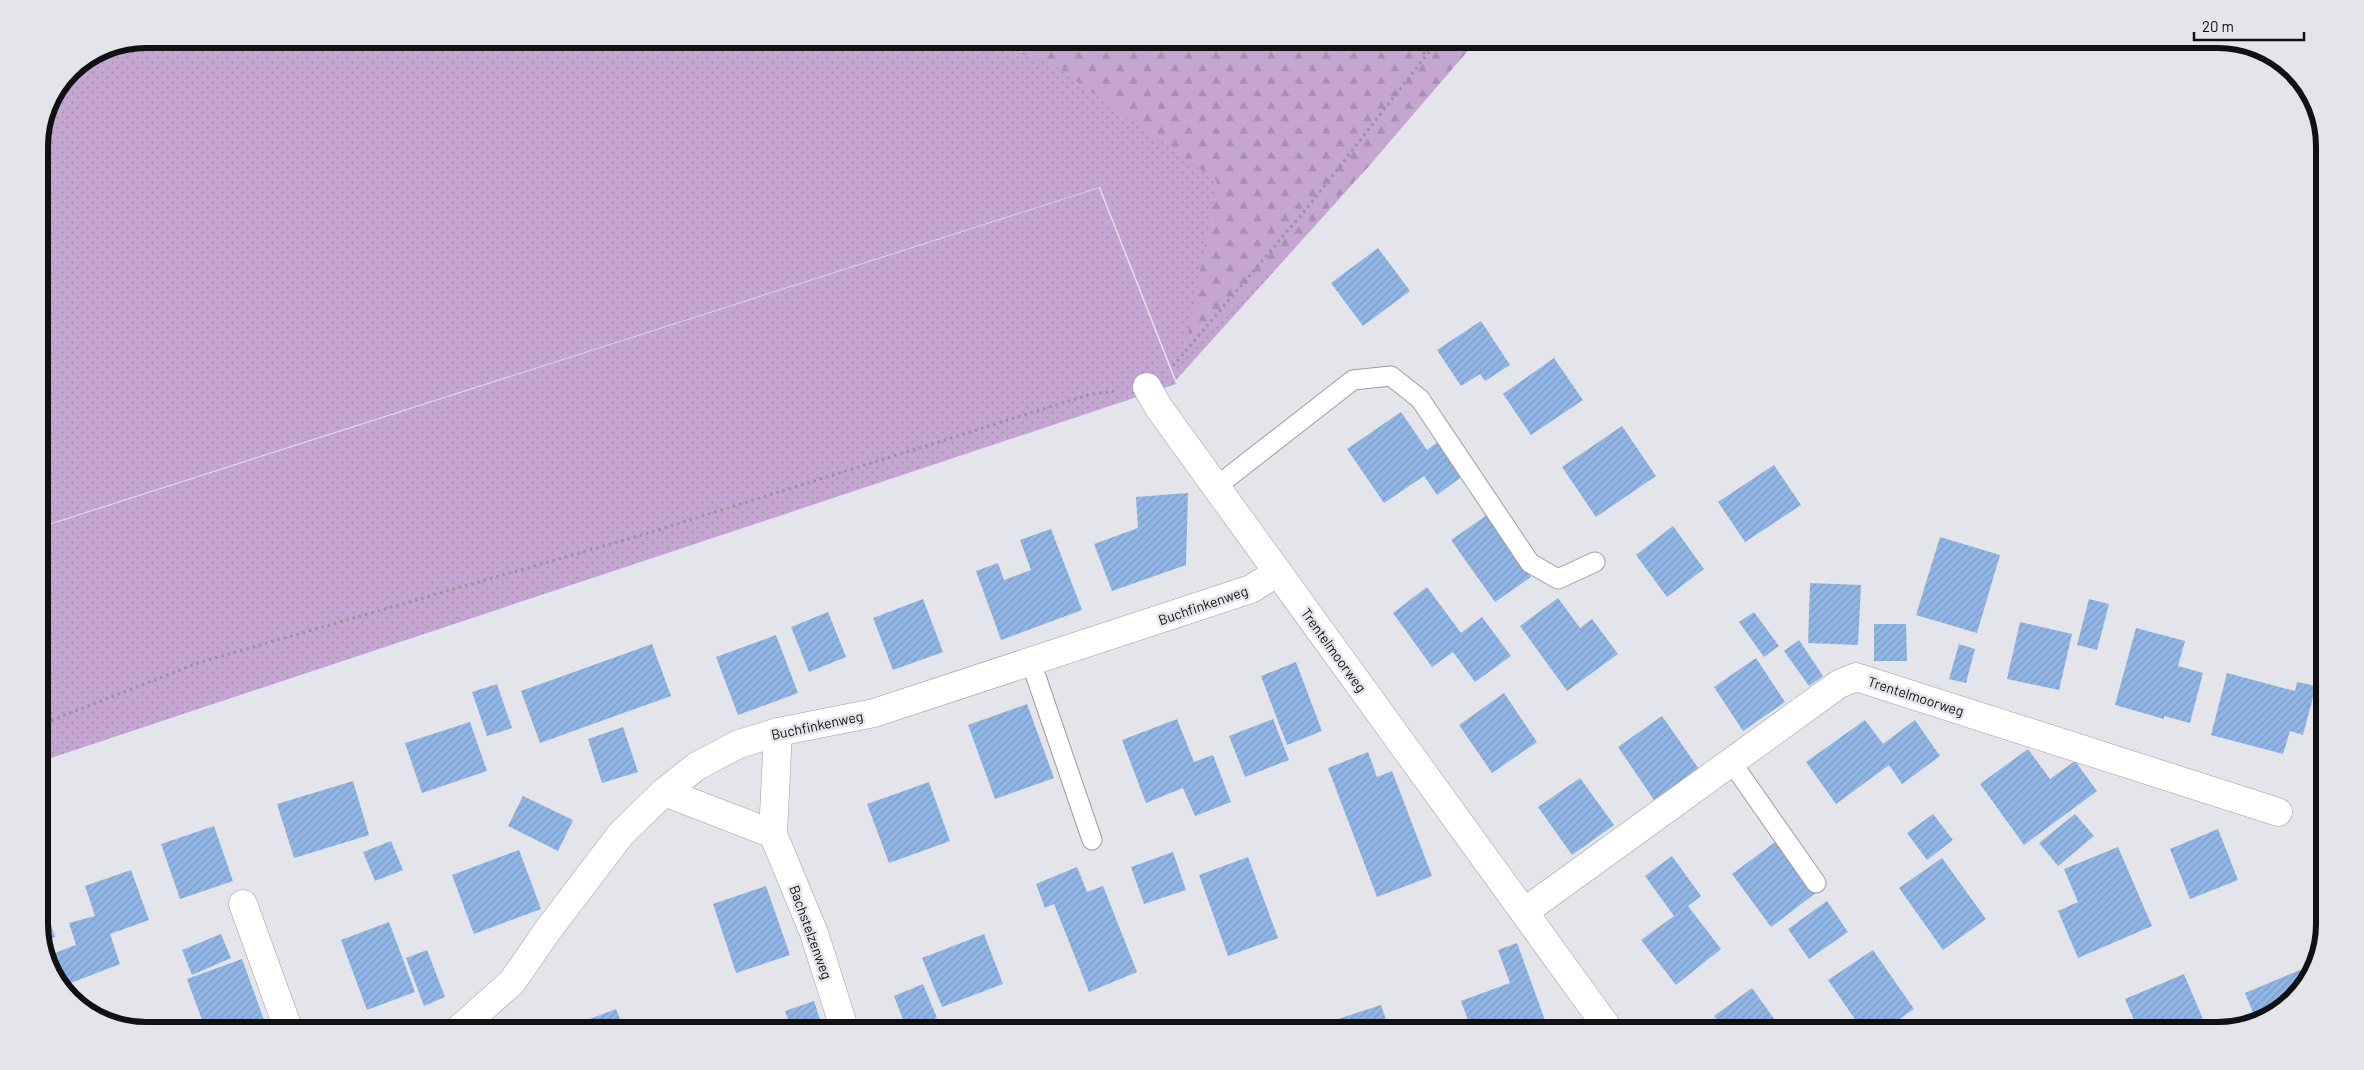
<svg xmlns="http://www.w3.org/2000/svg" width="2364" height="1070" font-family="Barlow,sans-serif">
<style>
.grass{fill:url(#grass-dots)}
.forest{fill:url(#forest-firs)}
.building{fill:url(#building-hatch)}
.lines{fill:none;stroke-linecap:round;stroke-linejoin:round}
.lane-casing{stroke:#9c9da3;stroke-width:21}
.street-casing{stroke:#9c9da3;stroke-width:29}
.path{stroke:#95969b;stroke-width:3;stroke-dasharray:2.5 4;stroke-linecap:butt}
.lane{stroke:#fff;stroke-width:19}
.street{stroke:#fff;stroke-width:28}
.labels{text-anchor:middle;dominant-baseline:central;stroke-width:5;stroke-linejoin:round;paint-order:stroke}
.street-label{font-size:14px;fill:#111113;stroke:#e3e5eb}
.rim{fill:none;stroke:#111113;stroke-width:6}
</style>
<defs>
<pattern id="grass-dots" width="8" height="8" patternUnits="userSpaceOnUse" patternTransform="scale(1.25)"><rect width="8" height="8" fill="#c4a6d1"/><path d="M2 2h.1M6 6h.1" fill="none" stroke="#a78eb3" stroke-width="1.8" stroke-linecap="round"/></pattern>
<pattern id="forest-firs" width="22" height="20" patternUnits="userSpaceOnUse" patternTransform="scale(1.25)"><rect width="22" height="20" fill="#c4a6d1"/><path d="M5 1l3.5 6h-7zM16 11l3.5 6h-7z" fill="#a78eb3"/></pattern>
<pattern id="building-hatch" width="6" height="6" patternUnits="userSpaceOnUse" patternTransform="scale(1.25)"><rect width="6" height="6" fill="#91b6e6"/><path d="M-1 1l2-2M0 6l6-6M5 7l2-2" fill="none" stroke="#7c9bc4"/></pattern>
</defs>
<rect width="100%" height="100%" fill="#e3e5eb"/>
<g class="grass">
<polygon points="145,39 1474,39 1368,167 1176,380 1100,187 39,527 39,138 47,104 70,70 105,47"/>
<polygon points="1099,188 1176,384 39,762 39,528"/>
</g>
<polygon class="forest" points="979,39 978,39 1478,39 1368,167 1184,356 1217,181 1054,65"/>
<g class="building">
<polygon points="1378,248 1410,291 1363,326 1331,283"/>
<polygon points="1481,321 1510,365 1485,381 1480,374 1461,386 1437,350"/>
<polygon points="1554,358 1583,400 1531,435 1503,394"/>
<polygon points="1401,412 1427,450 1439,441 1463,476 1437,495 1424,476 1384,503 1347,449"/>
<polygon points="1622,426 1656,476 1596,517 1562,467"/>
<polygon points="1774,465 1801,505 1745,542 1718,502"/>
<polygon points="1188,493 1186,565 1112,591 1094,544 1138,528 1136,497"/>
<polygon points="1487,515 1531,577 1495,602 1451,540"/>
<polygon points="1673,526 1704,569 1667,597 1636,555"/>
<polygon points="1051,529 1082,610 1001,640 976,571 998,563 1004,580 1031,570 1020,540"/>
<polygon points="1940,537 2000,555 1977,633 1916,615"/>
<polygon points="1810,583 1861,585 1858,645 1808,643"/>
<polygon points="1427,587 1461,633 1482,617 1511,656 1475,682 1453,652 1432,667 1393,613"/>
<polygon points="1558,598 1580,628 1592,619 1618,654 1567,691 1520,626"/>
<polygon points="923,599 943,652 893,670 873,618"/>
<polygon points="2089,599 2109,604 2097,650 2077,645"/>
<polygon points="828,612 846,657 809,672 791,627"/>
<polygon points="1754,612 1779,646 1764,657 1739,622"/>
<polygon points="2020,622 2072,634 2059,690 2007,679"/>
<polygon points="1874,624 1906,624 1907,661 1874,661"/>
<polygon points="2136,628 2185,641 2178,666 2203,673 2190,723 2164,716 2164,719 2115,705"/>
<polygon points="776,635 798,693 738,715 716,657"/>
<polygon points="1799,640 1823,676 1809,686 1784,651"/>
<polygon points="652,644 671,696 540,743 521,691"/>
<polygon points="1959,644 1975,649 1966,683 1949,679"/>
<polygon points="1756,658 1785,702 1743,731 1714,687"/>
<polygon points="1296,662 1322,731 1287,745 1261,676"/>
<polygon points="2227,673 2295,691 2297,682 2316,686 2303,735 2290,731 2283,754 2211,735"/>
<polygon points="497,684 512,728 487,736 472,692"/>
<polygon points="1504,693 1537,742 1492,773 1459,725"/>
<polygon points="1027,704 1054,778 995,799 968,725"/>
<polygon points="1662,716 1699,769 1654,800 1618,747"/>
<polygon points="1177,719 1194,762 1213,755 1231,802 1195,816 1183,788 1146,803 1122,740"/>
<polygon points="1273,719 1289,760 1245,777 1229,736"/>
<polygon points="1865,720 1883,744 1915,720 1940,756 1902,784 1889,765 1836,804 1806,762"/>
<polygon points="470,722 487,771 422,793 405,743"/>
<polygon points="623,727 638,772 602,783 588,739"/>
<polygon points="2325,741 2325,771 2317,769"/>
<polygon points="2028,749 2050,779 2075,761 2097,791 2024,845 1980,784"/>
<polygon points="1368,752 1377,777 1392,771 1432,876 1377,897 1328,768"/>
<polygon points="1580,778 1614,825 1572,855 1538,807"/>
<polygon points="353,781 369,835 294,858 277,804"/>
<polygon points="929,782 950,841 889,863 867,804"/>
<polygon points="523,796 573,820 558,851 508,826"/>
<polygon points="1933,814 1953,840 1927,860 1907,833"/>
<polygon points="2075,814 2094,836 2058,866 2039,843"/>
<polygon points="214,826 233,881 180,899 161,844"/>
<polygon points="2218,829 2238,880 2190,899 2170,849"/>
<polygon points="1778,840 1817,892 1771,927 1732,874"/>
<polygon points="391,841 403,870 375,881 363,852"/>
<polygon points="2118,847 2152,926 2078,958 2058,911 2078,902 2064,869"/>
<polygon points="519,850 541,909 474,934 452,875"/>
<polygon points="1173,852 1186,890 1144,904 1131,867"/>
<polygon points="1672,856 1701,896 1688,906 1721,949 1676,985 1641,940 1674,916 1645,876"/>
<polygon points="1248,857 1278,938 1228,956 1199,875"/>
<polygon points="1942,858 1986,919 1943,950 1899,888"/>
<polygon points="1077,867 1087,892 1103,886 1137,972 1089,992 1054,904 1045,908 1036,884"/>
<polygon points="131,870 149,920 110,934 120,964 60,987 47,956 76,945 69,923 95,916 85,886"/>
<polygon points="766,886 790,955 736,973 713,904"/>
<polygon points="39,889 55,937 42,941 39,932"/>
<polygon points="1827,901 1848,932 1809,959 1788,929"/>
<polygon points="389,922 415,992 367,1010 341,940"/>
<polygon points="221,934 231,958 192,975 182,950"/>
<polygon points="984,934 1003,984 942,1007 922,958"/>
<polygon points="1517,943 1549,1031 1472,1031 1461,1001 1510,983 1498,950"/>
<polygon points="427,950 445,997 424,1006 406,958"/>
<polygon points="1873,950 1914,1009 1882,1031 1863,1031 1828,980"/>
<polygon points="242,959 268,1031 206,1031 187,979"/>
<polygon points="2300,970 2305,981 2278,1013 2256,1020 2245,993"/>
<polygon points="2184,974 2208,1031 2139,1031 2125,999"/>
<polygon points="923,984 937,1018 907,1030 894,996"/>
<polygon points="1752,988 1783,1031 1725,1031 1714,1016"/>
<polygon points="814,1001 824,1031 764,1031 789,1022 785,1011"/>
<polygon points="1381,1005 1390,1031 1314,1031 1313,1027"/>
<polygon points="616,1009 625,1031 558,1031"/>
<polygon points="2098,1023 2101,1031 2079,1031"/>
</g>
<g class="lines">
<defs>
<g id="lane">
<polyline points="1217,486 1353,380 1391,376 1420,399 1530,563 1558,579 1595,562"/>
<polyline points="1031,662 1092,840"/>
<polyline points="1732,763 1816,883"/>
</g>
<g id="street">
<polyline points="1147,387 1159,408 1185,444 1610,1031"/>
<polyline points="778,732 773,834 814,933 845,1031"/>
<polyline points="664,792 773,834"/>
<polyline points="243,904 289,1031"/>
<polyline points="1524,912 1839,684 1856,677 2278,812"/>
<polyline points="457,1031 512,982 548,930 621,834 664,792 697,766 739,744 778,732 874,713 1251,589 1278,572"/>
</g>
</defs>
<use href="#lane" class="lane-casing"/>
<use href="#street" class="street-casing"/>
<g class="path">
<polyline points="1422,39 1424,56"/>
<polyline points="1173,366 1312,202 1439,39"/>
<polyline points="39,725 201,662 645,534 1088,395 1114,391"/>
</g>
<use href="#lane" class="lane"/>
<use href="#street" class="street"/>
</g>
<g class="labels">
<g class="street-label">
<text transform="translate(1203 605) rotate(-19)">Buchfinkenweg</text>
<text transform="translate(1334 650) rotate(54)">Trentelmoorweg</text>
<text transform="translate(1916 696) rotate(18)">Trentelmoorweg</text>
<text transform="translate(817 725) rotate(-12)">Buchfinkenweg</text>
<text transform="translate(811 932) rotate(70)">Bachstelzenweg</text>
</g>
</g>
<path d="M0 0H2364V1070H0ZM146 48H2218A98 98 0 0 1 2316 146V924A98 98 0 0 1 2218 1022H146A98 98 0 0 1 48 924V146A98 98 0 0 1 146 48Z" fill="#e3e5eb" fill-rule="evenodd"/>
<path class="rim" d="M146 48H2218A98 98 0 0 1 2316 146V924A98 98 0 0 1 2218 1022H146A98 98 0 0 1 48 924V146A98 98 0 0 1 146 48Z"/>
<path d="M2194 32v8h110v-8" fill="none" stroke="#111113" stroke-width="2.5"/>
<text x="2202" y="32" font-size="15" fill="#111113" stroke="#e3e5eb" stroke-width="4" paint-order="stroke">20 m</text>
</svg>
